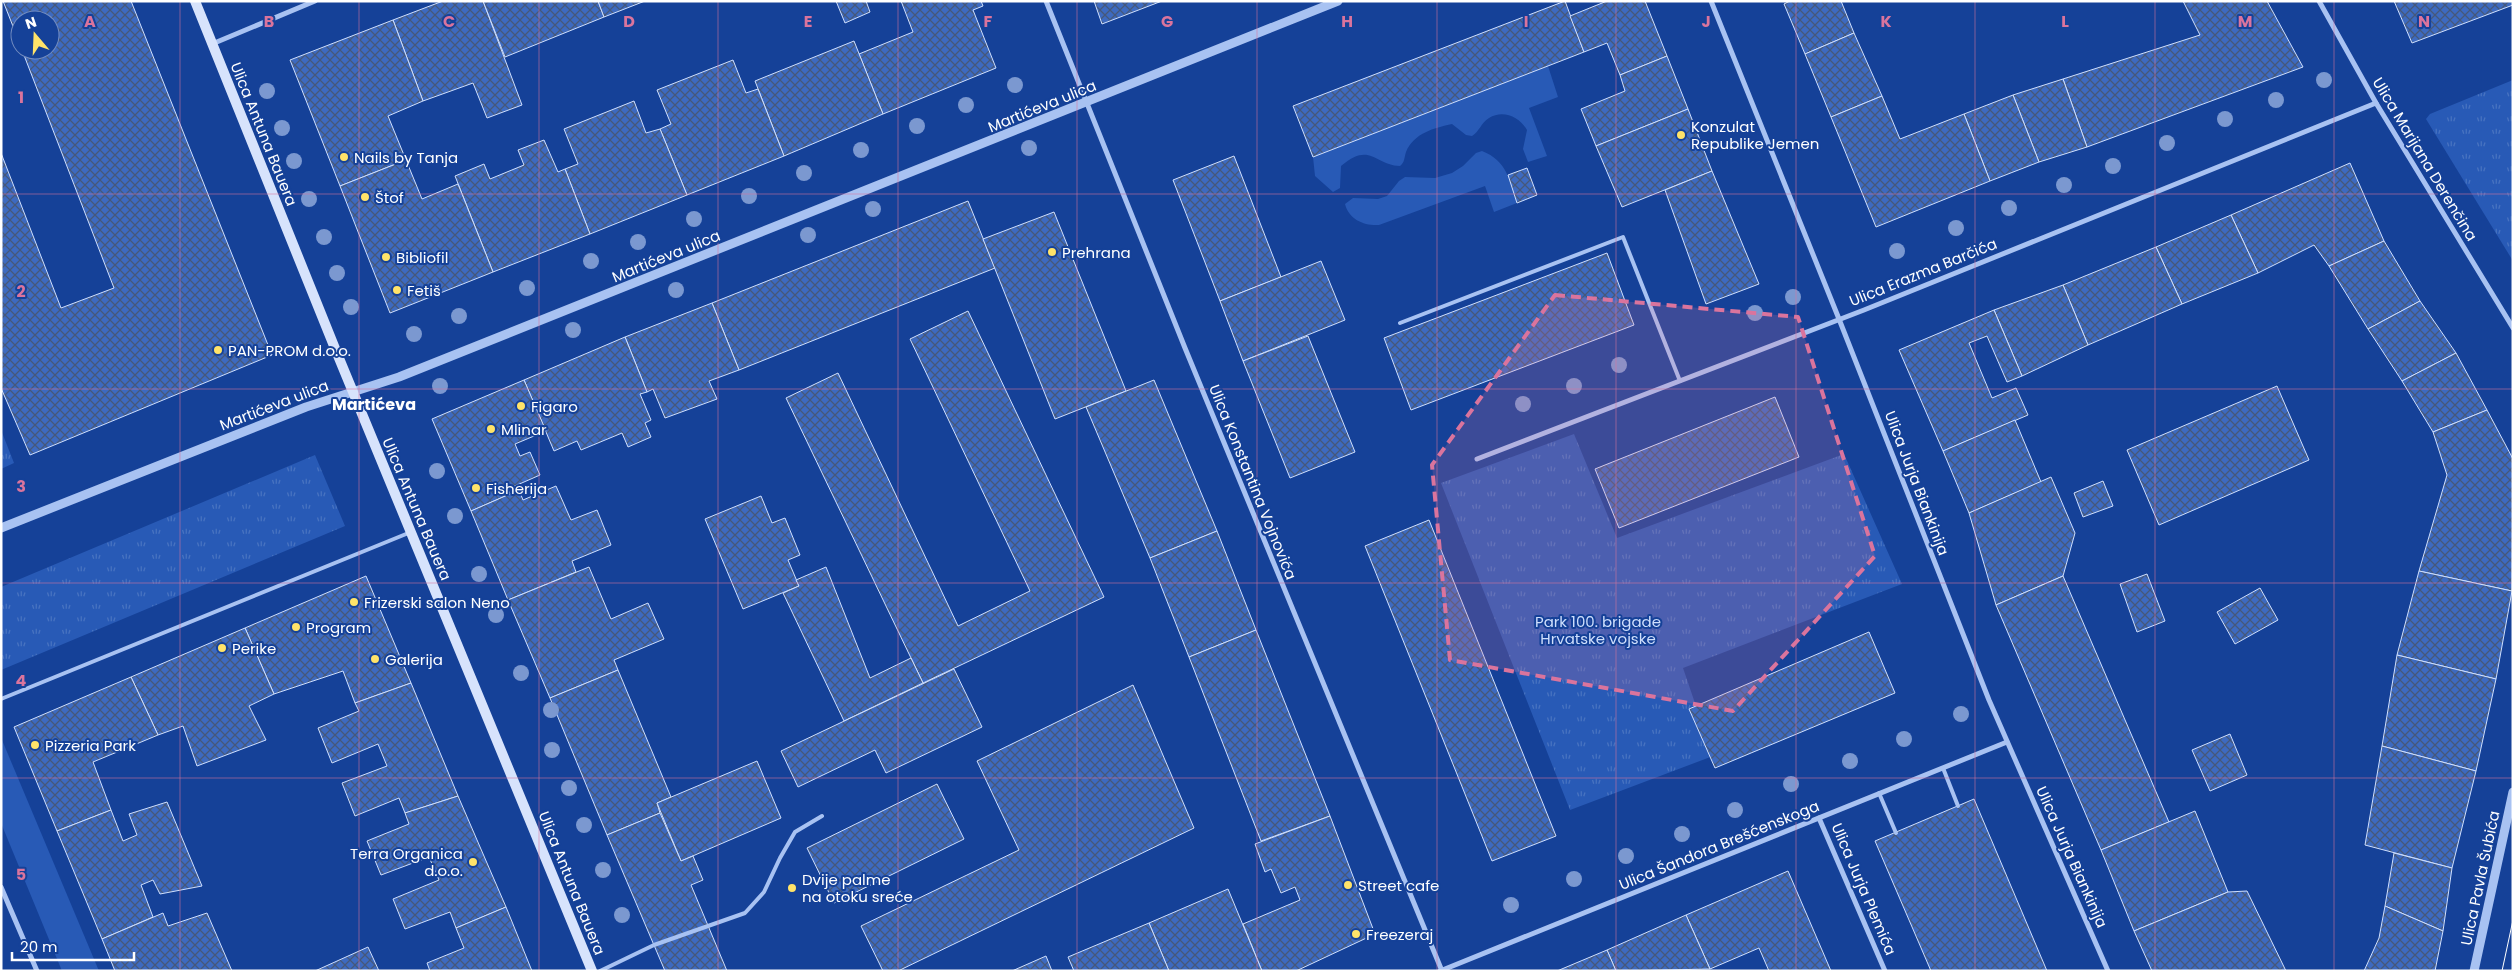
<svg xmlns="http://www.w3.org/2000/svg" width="2514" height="972" font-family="Poppins,sans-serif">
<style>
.grass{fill:#285ab6}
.park{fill:url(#park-tufts)}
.building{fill:url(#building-cross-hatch);stroke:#cfdffd}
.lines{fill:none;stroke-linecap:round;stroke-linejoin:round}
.service{stroke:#a8c2f2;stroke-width:4}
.minor{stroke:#a8c2f2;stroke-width:5}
.tertiary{stroke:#a8c2f2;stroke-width:9}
.secondary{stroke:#d7e3fc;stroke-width:10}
.tram{stroke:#fff;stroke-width:1}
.tree{fill:#7b98d0}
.marked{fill:#da749d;fill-opacity:0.2;stroke:#da749d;stroke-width:4;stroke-dasharray:10 6;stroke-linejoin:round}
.grid{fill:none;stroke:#da749d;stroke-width:1;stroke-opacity:0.55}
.poi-dot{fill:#ffe369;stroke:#154198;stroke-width:2}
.labels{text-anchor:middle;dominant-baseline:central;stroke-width:4;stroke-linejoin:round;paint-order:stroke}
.street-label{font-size:15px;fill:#fff;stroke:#154198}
.poi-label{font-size:15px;fill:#fff;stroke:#154198;text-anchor:start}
.park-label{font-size:15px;fill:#cfdffd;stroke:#154198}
.neighbourhood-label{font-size:16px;font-weight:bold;fill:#fff;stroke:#154198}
.grid-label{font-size:16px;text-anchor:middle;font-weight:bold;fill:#da749d;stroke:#154198;stroke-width:4;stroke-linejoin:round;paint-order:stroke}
</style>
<defs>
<pattern id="park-tufts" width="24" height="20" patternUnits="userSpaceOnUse" patternTransform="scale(1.25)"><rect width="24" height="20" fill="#285ab6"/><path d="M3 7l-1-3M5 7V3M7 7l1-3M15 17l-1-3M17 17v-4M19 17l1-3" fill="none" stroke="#4873c1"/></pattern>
<pattern id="building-cross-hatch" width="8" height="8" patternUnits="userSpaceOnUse" patternTransform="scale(1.25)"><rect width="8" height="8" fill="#3d6ac0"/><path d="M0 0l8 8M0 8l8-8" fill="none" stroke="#46587a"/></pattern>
</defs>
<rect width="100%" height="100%" fill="#154198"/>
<g class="grass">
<path d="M1548,66L1558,97L1529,108L1547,156L1528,162L1523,149L1527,130C1520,117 1503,109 1489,118C1481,123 1479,132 1472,136L1466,135L1452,124C1434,128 1414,133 1406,152C1404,158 1405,162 1400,166C1375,165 1370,141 1341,166L1340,188L1333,192L1315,176L1313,157Z"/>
<path d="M1482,151C1507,161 1509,179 1517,203L1494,212L1485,186L1379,225C1365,226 1349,220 1345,204L1353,198L1378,199L1387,196L1399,181L1405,177L1435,178L1452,173L1463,166L1476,153Z"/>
<polygon points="1,739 2,740 99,971 62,971 1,823"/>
</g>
<g class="park">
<polygon points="2513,80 2513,261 2426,119 2430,114"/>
<polygon points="1,430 14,463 1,469"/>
<polygon points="1574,434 1617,538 1844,454 1902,584 1683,668 1713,756 1570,810 1441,483"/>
<polygon points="315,455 345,526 1,670 1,587"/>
</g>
<g class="building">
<polygon points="3,1 131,1 272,355 30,455 1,388 1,153 61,308 114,288 22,50 50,50 50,20 20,20 20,44"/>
<polygon points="443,1 483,1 522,105 487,118 473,83 423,101 393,20"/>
<polygon points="483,1 598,1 604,17 505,57"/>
<polygon points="598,1 645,1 604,17"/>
<polygon points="836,1 866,1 870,12 845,23"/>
<polygon points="901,1 981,1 983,6 973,10 996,68 883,114 859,54 913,32"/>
<polygon points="1094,1 1162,1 1102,24"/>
<polygon points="1565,1 1584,52 1313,157 1293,106"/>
<polygon points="1607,1 1645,1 1667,56 1620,75 1607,43 1584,52 1570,16"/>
<polygon points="1790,1 1841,1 1854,33 1805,54 1784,4"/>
<polygon points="2183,1 2267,1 2303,67 2087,147 2063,79 2200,35"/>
<polygon points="2394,1 2513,1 2513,5 2412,43"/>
<polygon points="393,20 423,101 388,116 406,160 340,186 290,60"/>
<polygon points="1854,33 1882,96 1831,117 1805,54"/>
<polygon points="854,41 883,114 784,156 755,81"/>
<polygon points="1667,56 1688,109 1596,146 1581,109 1625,91 1620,75"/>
<polygon points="733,60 746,93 758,89 784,156 687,195 660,129 671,124 657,90"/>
<polygon points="2063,79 2087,147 2039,162 2013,95"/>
<polygon points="2013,95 2039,162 1990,181 1964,114"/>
<polygon points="1882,96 1900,139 1964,114 1990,181 1876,227 1831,117"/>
<polygon points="634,101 646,133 660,129 687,195 590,234 565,169 578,164 564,129"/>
<polygon points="1688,109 1712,171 1622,207 1596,146"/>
<polygon points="544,140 558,172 565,169 590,234 493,272 455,176 484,164 490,179 524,165 518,150"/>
<polygon points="1234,156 1281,277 1220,301 1173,180"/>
<polygon points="406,160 422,199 458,184 493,272 390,313 340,186"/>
<polygon points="2350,163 2384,241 2329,266 2314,245 2258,273 2231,215"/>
<polygon points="1527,168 1537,195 1517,203 1508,175"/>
<polygon points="1712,171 1759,284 1706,304 1665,190"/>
<polygon points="968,201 995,268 739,370 712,303"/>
<polygon points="1054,212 1126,391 1055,419 983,239"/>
<polygon points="2231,215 2258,273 2182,304 2156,247"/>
<polygon points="2384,241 2420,301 2368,329 2329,266"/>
<polygon points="2156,247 2182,304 2088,345 2063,285"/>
<polygon points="1607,253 1634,325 1411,410 1384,338"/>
<polygon points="1321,261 1345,320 1243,361 1220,301"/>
<polygon points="2063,285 2088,345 2022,376 1994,310"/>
<polygon points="2420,301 2456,353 2402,381 2368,329"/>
<polygon points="712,303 739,370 709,381 717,399 665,418 653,389 647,392 625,337"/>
<polygon points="1994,310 2022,376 2007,382 1987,336 1969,343 1992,398 2016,388 2028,415 1943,451 1899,350"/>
<polygon points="968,311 1104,597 923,683 786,398 838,373 958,626 1030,591 910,339"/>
<polygon points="1308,336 1355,452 1290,478 1243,361"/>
<polygon points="625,337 647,392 640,394 651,420 645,423 651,437 628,447 622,433 581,450 577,441 554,451 524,380"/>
<polygon points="2456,353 2487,410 2433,432 2402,381"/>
<polygon points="524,380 546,431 515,444 520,456 530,452 540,475 508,489 510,494 471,511 432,419"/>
<polygon points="1154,380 1217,531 1150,558 1086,407"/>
<polygon points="2277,386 2309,460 2159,525 2127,450"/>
<polygon points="1775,397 1799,457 1619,528 1595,469"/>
<polygon points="2487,410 2513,459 2512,591 2419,571 2447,475 2433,432"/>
<polygon points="2015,420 2041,482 1969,513 1943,451"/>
<polygon points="2051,477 2075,533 2063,576 1996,605 1969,513"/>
<polygon points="2103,481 2113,506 2083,517 2074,493"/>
<polygon points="556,486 571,520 597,510 611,545 572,561 576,572 508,600 471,511 519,490 523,500"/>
<polygon points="761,496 772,523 785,518 800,555 788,560 799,586 743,609 705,519"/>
<polygon points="1429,520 1556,836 1492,861 1365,546"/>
<polygon points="1217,531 1256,630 1189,657 1150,558"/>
<polygon points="589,567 611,619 648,603 664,639 614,660 618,670 550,698 508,600"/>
<polygon points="826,567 870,678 911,658 923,683 844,721 783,593 799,586 796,580"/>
<polygon points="2419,571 2512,591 2496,679 2397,655"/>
<polygon points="2147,574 2165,621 2137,632 2120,584"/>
<polygon points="366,576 411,683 355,703 343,671 274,694 245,628"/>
<polygon points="2063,576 2169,822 2101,850 1996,605"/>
<polygon points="2260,588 2278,620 2235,644 2217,612"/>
<polygon points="245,628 274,694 249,706 266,740 197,766 183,726 158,735 131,677"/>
<polygon points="1256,630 1330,816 1261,841 1189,657"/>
<polygon points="1869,632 1895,693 1715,768 1689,709"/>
<polygon points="2397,655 2496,679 2476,771 2382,746"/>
<polygon points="954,669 982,727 886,773 875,750 798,787 781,751"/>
<polygon points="618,670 671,797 657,803 660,813 607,835 550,698"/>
<polygon points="131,677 158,735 93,762 111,810 57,831 14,727"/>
<polygon points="411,683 458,796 405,813 399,798 355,816 342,783 387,766 378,744 332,763 318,728 359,711 355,703"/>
<polygon points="1133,685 1194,828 898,971 883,971 861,926 1019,850 977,761"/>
<polygon points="2230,734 2247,775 2210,791 2192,750"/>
<polygon points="2382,746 2476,771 2452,868 2365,845"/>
<polygon points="757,761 781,818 681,861 657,803"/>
<polygon points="937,784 964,839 834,903 807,848"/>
<polygon points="458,796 506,907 456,928 450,912 405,929 393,899 439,880 429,857 381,875 367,841 409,824 405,813"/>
<polygon points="1974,799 2047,971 1931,971 1875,841"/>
<polygon points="167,802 202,886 160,894 153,880 141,885 153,917 102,939 57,831 111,810 123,841 137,835 129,814"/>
<polygon points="2195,811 2228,892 2134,931 2101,850"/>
<polygon points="660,813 681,861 693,856 703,880 691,885 727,971 665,971 607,835"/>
<polygon points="1330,816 1375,934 1296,971 1262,971 1243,924 1300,900 1295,887 1281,893 1271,869 1265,872 1255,844"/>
<polygon points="2394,853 2452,868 2443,931 2385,906"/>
<polygon points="1788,871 1831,971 1769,971 1759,948 1710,969 1686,915"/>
<polygon points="1228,889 1262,971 1169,971 1149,923"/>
<polygon points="2247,891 2286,971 2152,971 2134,931 2228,892"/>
<polygon points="2385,906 2443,931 2435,971 2364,971 2379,938"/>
<polygon points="506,907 532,971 430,971 427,963 464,948 456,928"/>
<polygon points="163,913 168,926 207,913 232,971 115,971 102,939"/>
<polygon points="1686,915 1710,969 1616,971 1607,950"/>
<polygon points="1149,923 1169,971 1074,971 1068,957"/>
<polygon points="368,947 379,971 315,971"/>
<polygon points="1607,950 1616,971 1557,971"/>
<polygon points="1046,956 1052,971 1012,971"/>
</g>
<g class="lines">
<g class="service">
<polyline points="1400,323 1623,237 1680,381"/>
<polyline points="1,699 411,532"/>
<polyline points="1943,768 1958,806"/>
<polyline points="1879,793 1896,833"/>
<polyline points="600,971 654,945 745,913 764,892 780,858 795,832 822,816"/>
</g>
<g class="minor">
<polyline points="1046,1 1185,348 1442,971"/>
<polyline points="1711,1 1839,319 1989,700 2108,971"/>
<polyline points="2319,1 2376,103 2513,328"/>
<polyline points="212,44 315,1"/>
<polyline points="1477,459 1864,310 2376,103"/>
<polyline points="1819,818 1885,971"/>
<polyline points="1,887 37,971"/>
<polyline points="1440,971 2007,742"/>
</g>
<g class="tertiary">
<polyline points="1,528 306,407 399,377 1338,1"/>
<polyline points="2474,971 2513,792"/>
</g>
<polyline class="secondary" points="195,1 334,346 592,971"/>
<polyline class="tram" points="2502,971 2513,920"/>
</g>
<g class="tree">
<circle cx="2324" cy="80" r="8"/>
<circle cx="1015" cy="85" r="8"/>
<circle cx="267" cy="91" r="8"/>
<circle cx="2276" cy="100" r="8"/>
<circle cx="966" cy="105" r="8"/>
<circle cx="2225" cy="119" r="8"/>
<circle cx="917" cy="126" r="8"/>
<circle cx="282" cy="128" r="8"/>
<circle cx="2167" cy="143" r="8"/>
<circle cx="1029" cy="148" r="8"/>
<circle cx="861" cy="150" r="8"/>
<circle cx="294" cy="161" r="8"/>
<circle cx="2113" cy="166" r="8"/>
<circle cx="804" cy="173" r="8"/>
<circle cx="2064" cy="185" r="8"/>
<circle cx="749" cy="196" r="8"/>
<circle cx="309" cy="199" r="8"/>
<circle cx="2009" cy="208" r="8"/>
<circle cx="873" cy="209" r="8"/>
<circle cx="694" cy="219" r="8"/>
<circle cx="1956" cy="228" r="8"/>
<circle cx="808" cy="235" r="8"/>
<circle cx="324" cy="237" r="8"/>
<circle cx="638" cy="242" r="8"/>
<circle cx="1897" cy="251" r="8"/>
<circle cx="591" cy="261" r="8"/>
<circle cx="337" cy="273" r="8"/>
<circle cx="527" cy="288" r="8"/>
<circle cx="676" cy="290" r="8"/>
<circle cx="1793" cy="297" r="8"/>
<circle cx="351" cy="307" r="8"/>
<circle cx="1755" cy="313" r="8"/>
<circle cx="459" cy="316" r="8"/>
<circle cx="573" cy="330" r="8"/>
<circle cx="414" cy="334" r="8"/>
<circle cx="1619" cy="365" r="8"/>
<circle cx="440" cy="386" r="8"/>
<circle cx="1574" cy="386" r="8"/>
<circle cx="1523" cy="404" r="8"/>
<circle cx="437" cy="471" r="8"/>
<circle cx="455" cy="516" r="8"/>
<circle cx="479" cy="574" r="8"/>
<circle cx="496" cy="615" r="8"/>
<circle cx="521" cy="673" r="8"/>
<circle cx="551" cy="710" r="8"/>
<circle cx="1961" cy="714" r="8"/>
<circle cx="1904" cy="739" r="8"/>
<circle cx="552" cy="750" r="8"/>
<circle cx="1850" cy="761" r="8"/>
<circle cx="1791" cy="784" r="8"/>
<circle cx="569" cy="788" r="8"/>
<circle cx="1735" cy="810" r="8"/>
<circle cx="584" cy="825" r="8"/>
<circle cx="1682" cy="834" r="8"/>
<circle cx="1626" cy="856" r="8"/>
<circle cx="603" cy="870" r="8"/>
<circle cx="1574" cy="879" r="8"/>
<circle cx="1511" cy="905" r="8"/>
<circle cx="622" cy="915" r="8"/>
</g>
<path class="marked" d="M1555,295L1798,317L1875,556L1733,711L1450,660L1432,465Z"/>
<path class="grid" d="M180,1V971M359,1V971M539,1V971M718,1V971M898,1V971M1077,1V971M1257,1V971M1437,1V971M1616,1V971M1796,1V971M1975,1V971M2155,1V971M2334,1V971M1,194H2513M1,389H2513M1,583H2513M1,778H2513"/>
<g class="poi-dot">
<circle cx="1681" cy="135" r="5"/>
<circle cx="344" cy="157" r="5"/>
<circle cx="365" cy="197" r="5"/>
<circle cx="1052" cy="252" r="5"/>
<circle cx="386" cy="257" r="5"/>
<circle cx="397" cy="290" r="5"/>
<circle cx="218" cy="350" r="5"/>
<circle cx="521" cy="406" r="5"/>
<circle cx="491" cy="429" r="5"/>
<circle cx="476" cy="488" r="5"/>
<circle cx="354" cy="602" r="5"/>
<circle cx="296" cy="627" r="5"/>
<circle cx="222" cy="648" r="5"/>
<circle cx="375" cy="659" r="5"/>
<circle cx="35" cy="745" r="5"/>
<circle cx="473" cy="862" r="5"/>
<circle cx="1348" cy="885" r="5"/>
<circle cx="792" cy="888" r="5"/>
<circle cx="1356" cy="934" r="5"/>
</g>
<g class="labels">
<g class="street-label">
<text transform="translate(1042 106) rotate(-22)">Martićeva ulica</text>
<text transform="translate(264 134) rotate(68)">Ulica Antuna Bauera</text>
<text transform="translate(2425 159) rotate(59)">Ulica Marijana Derenčina</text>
<text transform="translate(666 256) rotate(-22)">Martićeva ulica</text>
<text transform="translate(1923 272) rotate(-22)">Ulica Erazma Barčića</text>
<text transform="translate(274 405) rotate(-21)">Martićeva ulica</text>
<text transform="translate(1253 482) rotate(68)">Ulica Konstantina Vojnovića</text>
<text transform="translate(1917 483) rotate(69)">Ulica Jurja Biankinija</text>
<text transform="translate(417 509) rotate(67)">Ulica Antuna Bauera</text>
<text transform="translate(1719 845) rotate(-22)">Ulica Šandora Brešćenskoga</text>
<text transform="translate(2072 857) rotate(66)">Ulica Jurja Biankinija</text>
<text transform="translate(2480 878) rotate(-78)">Ulica Pavla Šubića</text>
<text transform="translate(572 883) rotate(68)">Ulica Antuna Bauera</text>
<text transform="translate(1864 889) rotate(67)">Ulica Jurja Plemića</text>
</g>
<g class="poi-label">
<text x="1691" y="126">Konzulat<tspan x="1691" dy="17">Republike Jemen</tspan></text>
<text x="354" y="157">Nails by Tanja</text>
<text x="375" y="197">Štof</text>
<text x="1062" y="252">Prehrana</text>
<text x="396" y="257">Bibliofil</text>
<text x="407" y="290">Fetiš</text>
<text x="228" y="350">PAN-PROM d.o.o.</text>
<text x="531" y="406">Figaro</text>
<text x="501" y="429">Mlinar</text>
<text x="486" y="488">Fisherija</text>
<text x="364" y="602">Frizerski salon Neno</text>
<text x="306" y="627">Program</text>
<text x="232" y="648">Perike</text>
<text x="385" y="659">Galerija</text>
<text x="45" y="745">Pizzeria Park</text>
<text x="463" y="853" text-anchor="end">Terra Organica<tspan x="463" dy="17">d.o.o.</tspan></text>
<text x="802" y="879">Dvije palme<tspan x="802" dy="17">na otoku sreće</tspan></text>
<text x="1358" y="885">Street cafe</text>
<text x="1366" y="934">Freezeraj</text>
</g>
<g class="park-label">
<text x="1598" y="621">Park 100. brigade<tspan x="1598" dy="17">Hrvatske vojske</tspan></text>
</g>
<g class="neighbourhood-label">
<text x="374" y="404">Martićeva</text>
</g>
</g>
<g class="grid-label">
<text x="90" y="27">A</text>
<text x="269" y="27">B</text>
<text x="449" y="27">C</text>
<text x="629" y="27">D</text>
<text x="808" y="27">E</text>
<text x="988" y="27">F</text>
<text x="1167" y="27">G</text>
<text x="1347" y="27">H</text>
<text x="1526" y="27">I</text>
<text x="1706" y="27">J</text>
<text x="1886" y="27">K</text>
<text x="2065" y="27">L</text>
<text x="2245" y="27">M</text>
<text x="2424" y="27">N</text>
<text x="21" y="103">1</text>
<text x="21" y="297">2</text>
<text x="21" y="492">3</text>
<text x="21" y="686">4</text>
<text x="21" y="880">5</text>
</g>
<rect width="2514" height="972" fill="none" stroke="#ffffff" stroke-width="5"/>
<g transform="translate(35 35) rotate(341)"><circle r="24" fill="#154198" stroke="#738dc1"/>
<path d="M0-4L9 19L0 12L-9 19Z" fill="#ffe369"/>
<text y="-8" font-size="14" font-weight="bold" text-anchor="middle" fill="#ffffff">N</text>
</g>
<path d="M12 952v8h122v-8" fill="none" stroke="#ffffff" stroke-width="2.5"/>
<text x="20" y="952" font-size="15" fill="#ffffff" stroke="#154198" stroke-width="4" paint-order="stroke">20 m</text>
</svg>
